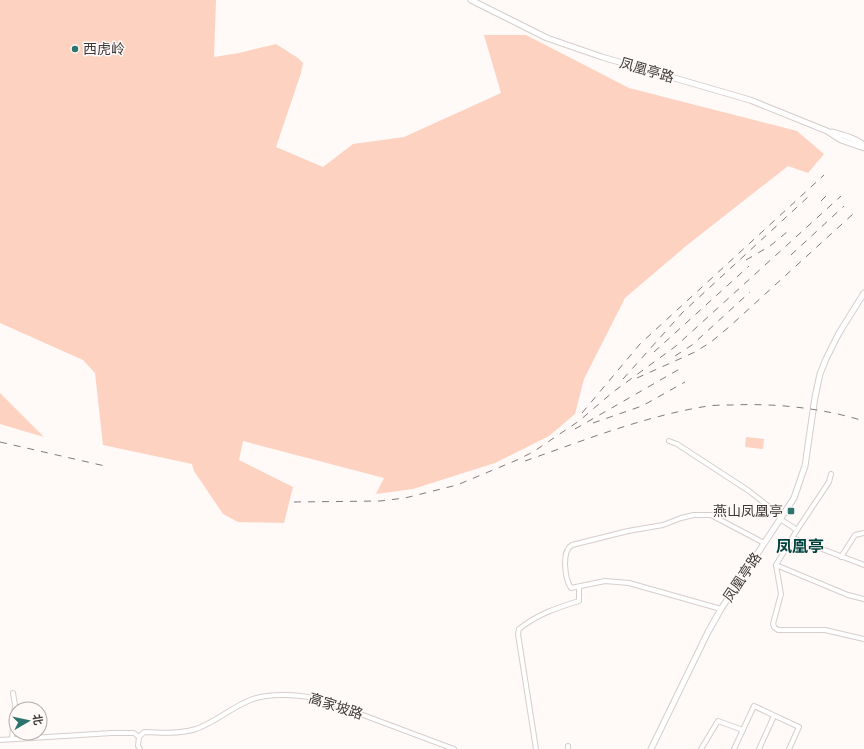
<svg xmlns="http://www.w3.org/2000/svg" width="864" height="749" font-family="Jost,'Noto Sans SC',sans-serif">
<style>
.green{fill:#fed2c1}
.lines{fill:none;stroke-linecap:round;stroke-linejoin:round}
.minor-casing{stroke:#d5cecc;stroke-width:6}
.tertiary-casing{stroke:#d5cecc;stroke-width:7}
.minor{stroke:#fff;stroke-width:4}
.tertiary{stroke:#fff;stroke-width:5}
.rail{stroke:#807c7b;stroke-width:1;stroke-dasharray:7 7;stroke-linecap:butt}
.poi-dot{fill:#2c746e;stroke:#fff9f7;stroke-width:1.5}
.labels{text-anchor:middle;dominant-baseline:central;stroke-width:3;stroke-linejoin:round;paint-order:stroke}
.poi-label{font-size:14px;fill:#3b3837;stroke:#fff9f7;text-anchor:start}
.street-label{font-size:14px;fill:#3b3837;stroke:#fff9f7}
.quarter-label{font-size:16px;font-weight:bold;fill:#00423e;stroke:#fff9f7}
</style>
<rect width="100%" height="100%" fill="#fff9f7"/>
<g class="green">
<polygon points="0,0 216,0 214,57 239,53 276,44 298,58 303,63 301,73 276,147 323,167 353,144 404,137 501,93 484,35 526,35 629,88 797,131 824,154 808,173 788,166 686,246 625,298 584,379 575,414 549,436 495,463 413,489 376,494 384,478 243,441 239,460 293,487 284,523 238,522 223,514 194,471 192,464 103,445 95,373 83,360 0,323"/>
<polygon points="0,393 44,437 0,424"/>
<polygon points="746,437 764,439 763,449 745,447"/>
</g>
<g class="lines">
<defs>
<g id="minor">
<polyline points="669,441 677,444 749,491 782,517"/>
<polyline points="780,519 797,530 776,565 781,594 773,624 774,627 778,630 825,630 864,639"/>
<polyline points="797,530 829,482 831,474"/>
<polyline points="793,538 864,565"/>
<polyline points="841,557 855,535 864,533"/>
<polyline points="776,565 848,595 864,599"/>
<path d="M721,609L629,583L605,581L571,588C565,579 561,551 572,545L628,531L663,525L681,518L694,515H711L764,543"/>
<polyline points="12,739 15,705 13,693"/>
<polyline points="0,740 112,733 134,733 139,737"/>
<polyline points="568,746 568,749"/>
<path d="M140,749L138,746L139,737L144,732C161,733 179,734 196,729C216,722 233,706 253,699C273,692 302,695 323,700L454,749"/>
<path d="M536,749L518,634L519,629C538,614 556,608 579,601V587"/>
<polyline points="701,749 718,721 743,730"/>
<polyline points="734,749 754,706 799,727 789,749"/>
<polyline points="759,749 774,716"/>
</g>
<g id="tertiary">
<polyline points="471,0 547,38 602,57 750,100 827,131 841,140 864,148"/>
<path d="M832,132C843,135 855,138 864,145"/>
<polyline points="651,749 708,632 721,609 794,498 805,466 815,397 820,374 826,359 839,333 864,293"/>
</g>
</defs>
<use href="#minor" class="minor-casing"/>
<use href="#tertiary" class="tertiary-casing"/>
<use href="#minor" class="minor"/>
<use href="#tertiary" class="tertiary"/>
<g class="rail">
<polyline points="821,201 831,191"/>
<polyline points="791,255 844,206"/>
<polyline points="746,260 770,246 787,232"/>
<polyline points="654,352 749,266"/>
<polyline points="675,356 692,345 750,292"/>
<polyline points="637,378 695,352 711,342 729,327 853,214"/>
<polyline points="623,379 683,312 808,197"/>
<polyline points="582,413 640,344 824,175"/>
<polyline points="593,423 642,406 685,382"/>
<polyline points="575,429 683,367"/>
<polyline points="0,442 105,466"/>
<path d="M525,461C585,440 645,416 708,406C716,405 724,405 732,405C775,403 822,408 864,421"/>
<polyline points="294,502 380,501 405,498 457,485 517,460 533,452 579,421 613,392 676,346 841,196"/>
</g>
</g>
<g class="poi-dot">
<circle cx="75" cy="49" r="4"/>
<rect x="787" y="507" width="8" height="8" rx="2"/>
</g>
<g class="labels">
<g class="poi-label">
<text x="83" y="49">西虎岭</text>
<text x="783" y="511" text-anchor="end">燕山凤凰亭</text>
</g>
<g class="street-label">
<text transform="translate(647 70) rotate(16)">凤凰亭路</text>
<text transform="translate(742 577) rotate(-56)">凤凰亭路</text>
<text transform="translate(336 706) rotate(18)">高家坡路</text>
</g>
<g class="quarter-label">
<text x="800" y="546">凤凰亭</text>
</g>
</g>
<g transform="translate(28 721) rotate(81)"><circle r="19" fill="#fff9f7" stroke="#b1acaa"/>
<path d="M0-3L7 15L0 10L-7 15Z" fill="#2c746e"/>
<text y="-6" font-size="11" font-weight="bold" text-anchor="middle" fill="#3b3837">北</text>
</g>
</svg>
